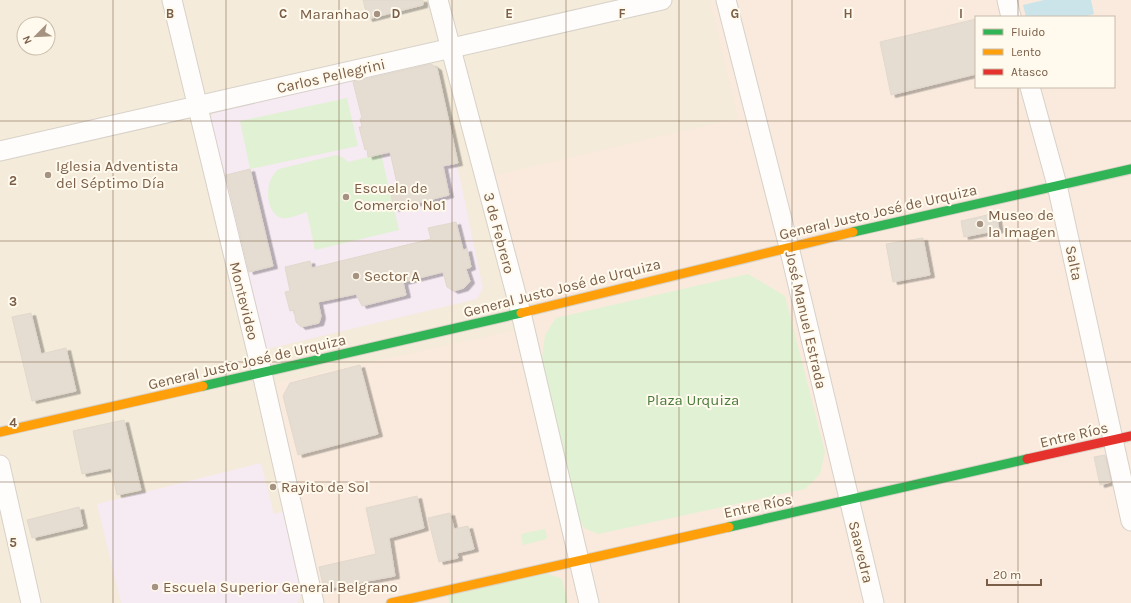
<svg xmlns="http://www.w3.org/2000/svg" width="1131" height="603" font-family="Karla,sans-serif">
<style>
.residential{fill:#f4ebda;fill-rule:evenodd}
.commercial{fill:#f9eadd;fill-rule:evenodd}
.education{fill:#f6eaf3}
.green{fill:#e1f1d3}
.water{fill:#cae4ea}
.building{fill:#e5ddd1;stroke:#e2d8cc;filter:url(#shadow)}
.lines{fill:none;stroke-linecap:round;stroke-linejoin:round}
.street-casing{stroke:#d7d1c8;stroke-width:21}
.fast-casing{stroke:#d8d1c6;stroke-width:11}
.slow-casing{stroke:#d8d1c6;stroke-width:11}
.jam-casing{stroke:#d8d1c6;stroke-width:11}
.street{stroke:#fefdfc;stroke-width:19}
.fast{stroke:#30b455;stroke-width:9}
.slow{stroke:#ff9f0a;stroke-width:9}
.jam{stroke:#e5322d;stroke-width:9}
.grid{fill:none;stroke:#7a5e47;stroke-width:1;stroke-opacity:0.55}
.poi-dot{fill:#a69280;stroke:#fffaed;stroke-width:1.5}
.labels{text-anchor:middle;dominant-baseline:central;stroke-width:4;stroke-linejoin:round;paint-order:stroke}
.poi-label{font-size:15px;fill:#7a5e47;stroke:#fffaed;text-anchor:start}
.street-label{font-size:15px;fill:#7a5e47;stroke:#fffaed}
.park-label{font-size:15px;fill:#477b3b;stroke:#fffaed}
.grid-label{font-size:13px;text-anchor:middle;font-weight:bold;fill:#7a5e47;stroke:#fffaed;stroke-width:4;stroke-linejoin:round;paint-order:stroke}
</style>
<defs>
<filter id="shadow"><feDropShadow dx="4.5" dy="2.5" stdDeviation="0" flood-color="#0004"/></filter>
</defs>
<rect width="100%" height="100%" fill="#f8f4ea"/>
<path class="residential" d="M0,0H1131V603H0ZM976,17H1114V87H976ZM24,24H48V48H24Z"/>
<path class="commercial" d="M710,0H1131V603H324L297,488L276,383L533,326L491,176L738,118ZM976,17H1114V87H976Z"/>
<g class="education">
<polygon points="430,64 437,68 483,288 477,299 263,350 208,123 214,112"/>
<polygon points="261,463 274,514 285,511 301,594 298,603 121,603 97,504"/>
</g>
<g class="green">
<polygon points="347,98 358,146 250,169 240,121"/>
<path d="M381,154L399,230L315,250L307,212C300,214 285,221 279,217C264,208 265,179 279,169L336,155L342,157L348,162Z"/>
<polygon points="748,274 785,296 825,452 820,474 805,489 598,534 584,528 576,513 542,359 545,335 556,318"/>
<polygon points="545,529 547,537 546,539 523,545 521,534"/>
<polygon points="546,573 562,579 568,603 449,603 448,595"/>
</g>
<polygon class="water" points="1044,0 1091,0 1094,14 1083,17 1026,17 1023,5"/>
<g class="building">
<polygon points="363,0 423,0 423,5 368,19"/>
<polygon points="976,19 976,74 891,95 880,42"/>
<polygon points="431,64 437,68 458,163 443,166 449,195 394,209 390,190 398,188 390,152 368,157 367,149 365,150 359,127 362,127 360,119 362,118 353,82"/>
<polygon points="250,169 273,266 249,272 226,175"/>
<polygon points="996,213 999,230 964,237 961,221"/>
<polygon points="456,222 463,250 467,249 471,267 466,269 470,281 464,288 454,291 447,287 443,272 403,282 406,295 362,306 356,294 318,302 321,316 319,323 301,327 296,322 294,310 290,311 285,292 290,291 285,267 310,261 312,268 431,239 428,228"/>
<polygon points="923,238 930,275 893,282 886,244"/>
<polygon points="31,313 41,354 66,348 76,391 32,401 12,317"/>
<polygon points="360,365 378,434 298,455 283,396 290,383"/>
<polygon points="124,420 141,490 117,495 111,468 82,474 73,431"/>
<polygon points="1105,455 1111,482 1100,485 1094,457"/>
<polygon points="417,496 424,528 389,538 395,576 324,589 319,567 376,554 366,508"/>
<polygon points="79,507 83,526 32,538 27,520"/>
<polygon points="450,513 454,529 468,526 474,549 457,553 458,558 439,562 428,518"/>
</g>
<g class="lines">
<defs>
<g id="street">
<polyline points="172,0 262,373 314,603"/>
<polyline points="438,0 521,313 589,603"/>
<polyline points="726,0 789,247 874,603"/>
<polyline points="1007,0 1011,17"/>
<polyline points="1030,87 1057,185 1131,521"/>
<polyline points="0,151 662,0"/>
<polyline points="0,465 31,603"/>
</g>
<g id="fast">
<polyline points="853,232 1131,169"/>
<polyline points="203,386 521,313"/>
<polyline points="729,527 1027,459"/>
</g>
<g id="slow">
<polyline points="521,313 853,232"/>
<polyline points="0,432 203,386"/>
<polyline points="391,603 729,527"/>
</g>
<polyline id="jam" points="1027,459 1131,436"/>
</defs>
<use href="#street" class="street-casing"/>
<use href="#fast" class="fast-casing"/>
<use href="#slow" class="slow-casing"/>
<use href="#jam" class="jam-casing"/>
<use href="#street" class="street"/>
<use href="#fast" class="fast"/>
<use href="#slow" class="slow"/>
<use href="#jam" class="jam"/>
</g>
<path class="grid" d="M113,0V603M226,0V603M339,0V603M452,0V603M566,0V603M679,0V603M792,0V603M905,0V603M1018,0V17M1018,87V603M0,121H1131M0,241H1131M0,362H1131M0,482H1131"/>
<g class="poi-dot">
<circle cx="377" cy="14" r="4"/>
<circle cx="48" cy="175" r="4"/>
<circle cx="346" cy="197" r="4"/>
<circle cx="980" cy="224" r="4"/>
<circle cx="356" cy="276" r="4"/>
<circle cx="273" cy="487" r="4"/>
<circle cx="155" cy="587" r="4"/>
</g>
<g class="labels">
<g class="poi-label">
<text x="369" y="14" text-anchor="end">Maranhao</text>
<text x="56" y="166">Iglesia Adventista<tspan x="56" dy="17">del Séptimo Día</tspan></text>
<text x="354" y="188">Escuela de<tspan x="354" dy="17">Comercio Nº1</tspan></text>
<text x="988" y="215">Museo de<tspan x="988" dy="17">la Imagen</tspan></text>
<text x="364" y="276">Sector A</text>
<text x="281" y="487">Rayito de Sol</text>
<text x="163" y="587">Escuela Superior General Belgrano</text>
</g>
<g class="street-label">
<text transform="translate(331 76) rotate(-13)">Carlos Pellegrini</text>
<text transform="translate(878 212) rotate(-13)">General Justo José de Urquiza</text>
<text transform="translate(499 233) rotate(75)">3 de Febrero</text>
<text transform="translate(1074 263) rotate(78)">Salta</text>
<text transform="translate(562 288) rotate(-14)">General Justo José de Urquiza</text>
<text transform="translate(244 301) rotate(76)">Montevideo</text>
<text transform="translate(806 320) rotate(77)">José Manuel Estrada</text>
<text transform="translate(247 362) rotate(-13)">General Justo José de Urquiza</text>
<text transform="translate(1074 435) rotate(-13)">Entre Ríos</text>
<text transform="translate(758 506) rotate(-12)">Entre Ríos</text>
<text transform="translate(861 552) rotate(76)">Saavedra</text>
</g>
<g class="park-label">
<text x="693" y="400">Plaza Urquiza</text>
</g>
</g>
<g class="grid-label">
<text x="170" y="18">B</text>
<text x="283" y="18">C</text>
<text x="396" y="18">D</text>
<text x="509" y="18">E</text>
<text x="622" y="18">F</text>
<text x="735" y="18">G</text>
<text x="848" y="18">H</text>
<text x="961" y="18">I</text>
<text x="13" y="185">2</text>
<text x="13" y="306">3</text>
<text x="13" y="427">4</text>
<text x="13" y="547">5</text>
</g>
<rect x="975" y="16" width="140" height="72" fill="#fffaed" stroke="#cabcab"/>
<rect x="983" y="29" width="20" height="6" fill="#30b455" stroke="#cabcab"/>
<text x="1011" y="36" font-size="12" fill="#7a5e47">Fluido</text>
<rect x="983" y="49" width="20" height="6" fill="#ff9f0a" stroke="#cabcab"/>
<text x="1011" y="56" font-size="12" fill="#7a5e47">Lento</text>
<rect x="983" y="69" width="20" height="6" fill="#e5322d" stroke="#cabcab"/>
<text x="1011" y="76" font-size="12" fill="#7a5e47">Atasco</text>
<g transform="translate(36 36) rotate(246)"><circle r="19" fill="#fffaed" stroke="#cabcab"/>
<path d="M0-3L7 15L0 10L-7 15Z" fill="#a69280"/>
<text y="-6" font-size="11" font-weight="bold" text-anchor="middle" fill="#7a5e47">N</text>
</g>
<path d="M987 579v6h54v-6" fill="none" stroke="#7a5e47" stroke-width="2"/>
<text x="993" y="579" font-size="12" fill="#7a5e47" stroke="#fffaed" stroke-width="3" paint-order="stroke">20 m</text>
</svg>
